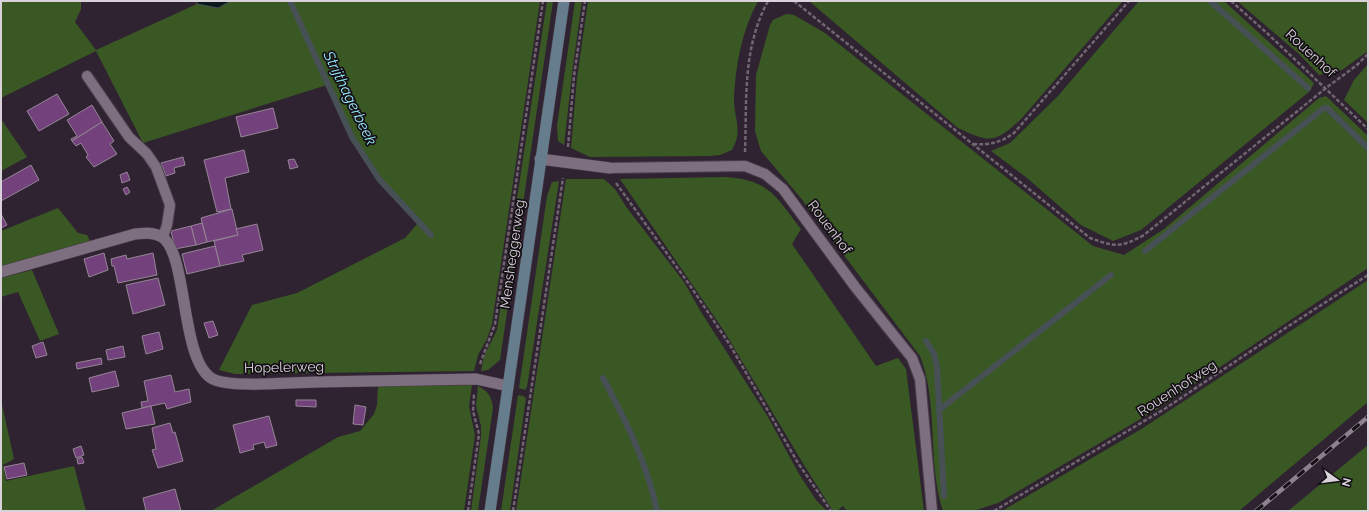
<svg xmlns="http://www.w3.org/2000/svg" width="1369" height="512" font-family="Raleway,sans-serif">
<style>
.green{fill:#395824}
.water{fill:#08181b;stroke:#475055}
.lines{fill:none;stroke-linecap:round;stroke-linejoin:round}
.stream{stroke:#475055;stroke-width:6}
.building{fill:#73417b;stroke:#958697}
.service-casing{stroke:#4a3f4b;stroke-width:12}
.minor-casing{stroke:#4a3f4b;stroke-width:12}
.secondary-casing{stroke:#4a3f4b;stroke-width:12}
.path{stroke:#706571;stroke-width:2.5;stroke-dasharray:4 2;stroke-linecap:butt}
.service{stroke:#7d6f7f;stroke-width:10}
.minor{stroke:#7d6f7f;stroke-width:11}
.secondary{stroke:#667d8d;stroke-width:11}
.rail-casing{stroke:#8c828d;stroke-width:4.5}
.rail{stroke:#140f15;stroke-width:3;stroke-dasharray:9;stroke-linecap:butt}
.labels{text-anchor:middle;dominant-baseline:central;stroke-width:3.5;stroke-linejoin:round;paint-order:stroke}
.street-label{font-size:14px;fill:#dad2db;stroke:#140f15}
.water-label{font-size:15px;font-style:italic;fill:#99ecfd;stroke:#140f15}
</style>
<rect width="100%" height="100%" fill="#302331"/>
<g class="green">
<polygon points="1,1 81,1 81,9 75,22 96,50 197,4 218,8 231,1 540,1 492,324 487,339 478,355 474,371 235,374 219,370 252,305 297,293 405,238 419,222 379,179 352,137 327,85 143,143 96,51 1,98"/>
<polygon points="547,1 553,1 500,360 488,370 481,371 484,356 497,330"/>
<polygon points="575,1 582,1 573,66 564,145 558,141 557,126"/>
<path d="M588,1H758C742,31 736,63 734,96C733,117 744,130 732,150L720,155L710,156L590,157L571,148L577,78Z"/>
<path d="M809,1H1123L1022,118C995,144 990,143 958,128Z"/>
<polygon points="1139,1 1224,1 1314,83 1310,91 1141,230 1113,241 1081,225 1027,178 991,151 1010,143 1058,96"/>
<polygon points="1237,1 1368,1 1368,51 1342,70 1319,75 1299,54"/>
<path d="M786,14L794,15L825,33L1093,246L1124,255L1164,229L1319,98L1326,96L1368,136V268L1159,408L998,503L973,511H943C927,463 939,404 920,356L800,197L761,151L755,131L756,75L770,25L773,20Z"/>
<polygon points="1368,64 1368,123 1344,100 1354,80"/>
<polygon points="1,119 27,157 1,171"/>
<path d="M725,177C770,180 775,196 801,229L792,244L876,366L898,358L906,369L924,511H847L843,506L837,511H833L804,465L724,331L620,179Z"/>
<polygon points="566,179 604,179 615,189 627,208 684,282 701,312 768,417 799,474 816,500 827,511 516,511"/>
<polygon points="559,181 527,387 525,390 519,388 547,196 552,182"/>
<polygon points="58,208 78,233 87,235 90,241 1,268 1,231"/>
<polygon points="32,270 59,334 40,341 18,292 1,297 1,278"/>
<polygon points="1368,280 1368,402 1239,511 1002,511 1143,428"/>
<polygon points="472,385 469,406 475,435 464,511 211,511 338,437 360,431 374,414 377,405 378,386"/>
<path d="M478,386C488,391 492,397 493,408L478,511H471L481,436V426L476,406Z"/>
<polygon points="518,395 523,396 526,398 510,511 501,511"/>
<polygon points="1,400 14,459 3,465 6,481 74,466 86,511 1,511"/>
<polygon points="1368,445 1368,511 1288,511"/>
</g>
<polygon class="water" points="196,1 231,1 218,8 197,4"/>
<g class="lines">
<g class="stream">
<polyline points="290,1 352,137 379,179 431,235"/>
<polyline points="1210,1 1308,88"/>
<polyline points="1145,251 1324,108 1327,108 1368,148"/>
<polyline points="926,341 934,354 937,367 944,496"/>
<path d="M603,378C626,421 647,463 657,511"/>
<polyline points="939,410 1111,275"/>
</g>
</g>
<g class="building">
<polygon points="57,94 69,114 39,131 27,111"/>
<polygon points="92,105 102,122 72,141 71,139 77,136 67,120"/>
<polygon points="273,108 278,128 241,137 236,117"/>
<polygon points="102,122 114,141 110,144 117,154 94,167 86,157 88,155 81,143 76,146 72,141"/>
<polygon points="244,150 249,172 225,178 231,209 217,212 204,160"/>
<polygon points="183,157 185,165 174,168 175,173 166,176 161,163"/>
<polygon points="294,159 298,167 290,169 288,160"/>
<polygon points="31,165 39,180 1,201 1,182"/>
<polygon points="127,172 130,180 122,183 120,175"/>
<polygon points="127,187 130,192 126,195 123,189"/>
<polygon points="232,209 238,235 207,242 201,218"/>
<polygon points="1,214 7,225 1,228"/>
<polygon points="202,223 207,242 196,245 191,226"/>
<polygon points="257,224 263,250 242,255 244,261 220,266 214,241 238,235 236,229"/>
<polygon points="191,226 196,245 175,249 171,231"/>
<polygon points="215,246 220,266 187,274 182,254"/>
<polygon points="104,253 108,270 89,277 84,259"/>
<polygon points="153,253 157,275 118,283 114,266 112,266 111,259 126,255 127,259"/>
<polygon points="158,278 165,305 133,314 126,285"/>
<polygon points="213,321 218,335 209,338 204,323"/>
<polygon points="159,332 163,349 146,354 142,336"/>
<polygon points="43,342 47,355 36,358 32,346"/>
<polygon points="123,346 125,357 108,360 106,350"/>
<polygon points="101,358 102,364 77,369 76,363"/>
<polygon points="115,371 119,386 92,392 89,378"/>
<polygon points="171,375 175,392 189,389 191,402 167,409 165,403 142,408 141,402 148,401 144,381"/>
<polygon points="296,400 316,400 316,407 296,406"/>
<polygon points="355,405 366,407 363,425 353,424"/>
<polygon points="151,406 155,424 126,429 122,413"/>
<polygon points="269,416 277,445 266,448 264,442 253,445 254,449 240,453 233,425"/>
<polygon points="170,423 173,433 175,432 183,461 158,468 152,450 156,449 152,428"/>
<polygon points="81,446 84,455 76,458 73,449"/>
<polygon points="82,457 84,463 78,464 77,459"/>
<polygon points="24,463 27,475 7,479 4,467"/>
<polygon points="175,489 181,511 146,511 143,498"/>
</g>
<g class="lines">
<defs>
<g id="service">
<polyline points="87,76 129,137 147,154 156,167 170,205 167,225 163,237"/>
<polyline points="610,168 745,166 765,174 783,189 856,288 912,358 920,379 932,511"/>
</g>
<g id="minor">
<polyline points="540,159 610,168"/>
<path d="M1,272L135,234C144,233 154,232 162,237C188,254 180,357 211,378C227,389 296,382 319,382C371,381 424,380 476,379L508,386"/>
</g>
<polyline id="secondary" points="490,511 564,1"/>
</defs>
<use href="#service" class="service-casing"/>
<use href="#minor" class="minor-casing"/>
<use href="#secondary" class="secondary-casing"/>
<g class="path">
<path d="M794,1L1090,238C1115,247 1120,248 1144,235L1326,88L1357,65L1368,54"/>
<polyline points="1231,1 1268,34 1368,129"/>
<path d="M973,144C990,145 1000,143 1014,133L1129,1"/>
<polyline points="568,147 574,76 585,1"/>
<path d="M745,152C747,100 742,49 768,1"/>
<polyline points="616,183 689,284 730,345 798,463 831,511"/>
<polyline points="480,364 495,324 543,1"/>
<polyline points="468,511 479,434 473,411 474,394"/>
<polyline points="513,511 563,178"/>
<polyline points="994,511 1166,408 1284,329 1368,275"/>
</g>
<use href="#service" class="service"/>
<use href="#minor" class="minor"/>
<use href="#secondary" class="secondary"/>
<defs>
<polyline id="rail" points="1256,511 1368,417"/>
</defs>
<use href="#rail" class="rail-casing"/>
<use href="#rail" class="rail"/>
</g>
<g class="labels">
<g class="street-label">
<text transform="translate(1311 53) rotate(43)">Rouenhof</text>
<text transform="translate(830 227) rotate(53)">Rouenhof</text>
<text transform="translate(512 254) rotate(-82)">Mensheggerweg</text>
<text transform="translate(284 367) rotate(-1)">Hopelerweg</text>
<text transform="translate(1177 388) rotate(-33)">Rouenhofweg</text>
</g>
<g class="water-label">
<text transform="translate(350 98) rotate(64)">Strijthagerbeek</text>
</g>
</g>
<rect width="1369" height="512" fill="none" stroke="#dad2db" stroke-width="4"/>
<g transform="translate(1337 480) rotate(104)" stroke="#140f15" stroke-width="3" paint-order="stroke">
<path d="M0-3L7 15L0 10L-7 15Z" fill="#dad2db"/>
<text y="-6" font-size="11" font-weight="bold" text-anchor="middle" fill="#dad2db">N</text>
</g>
</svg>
